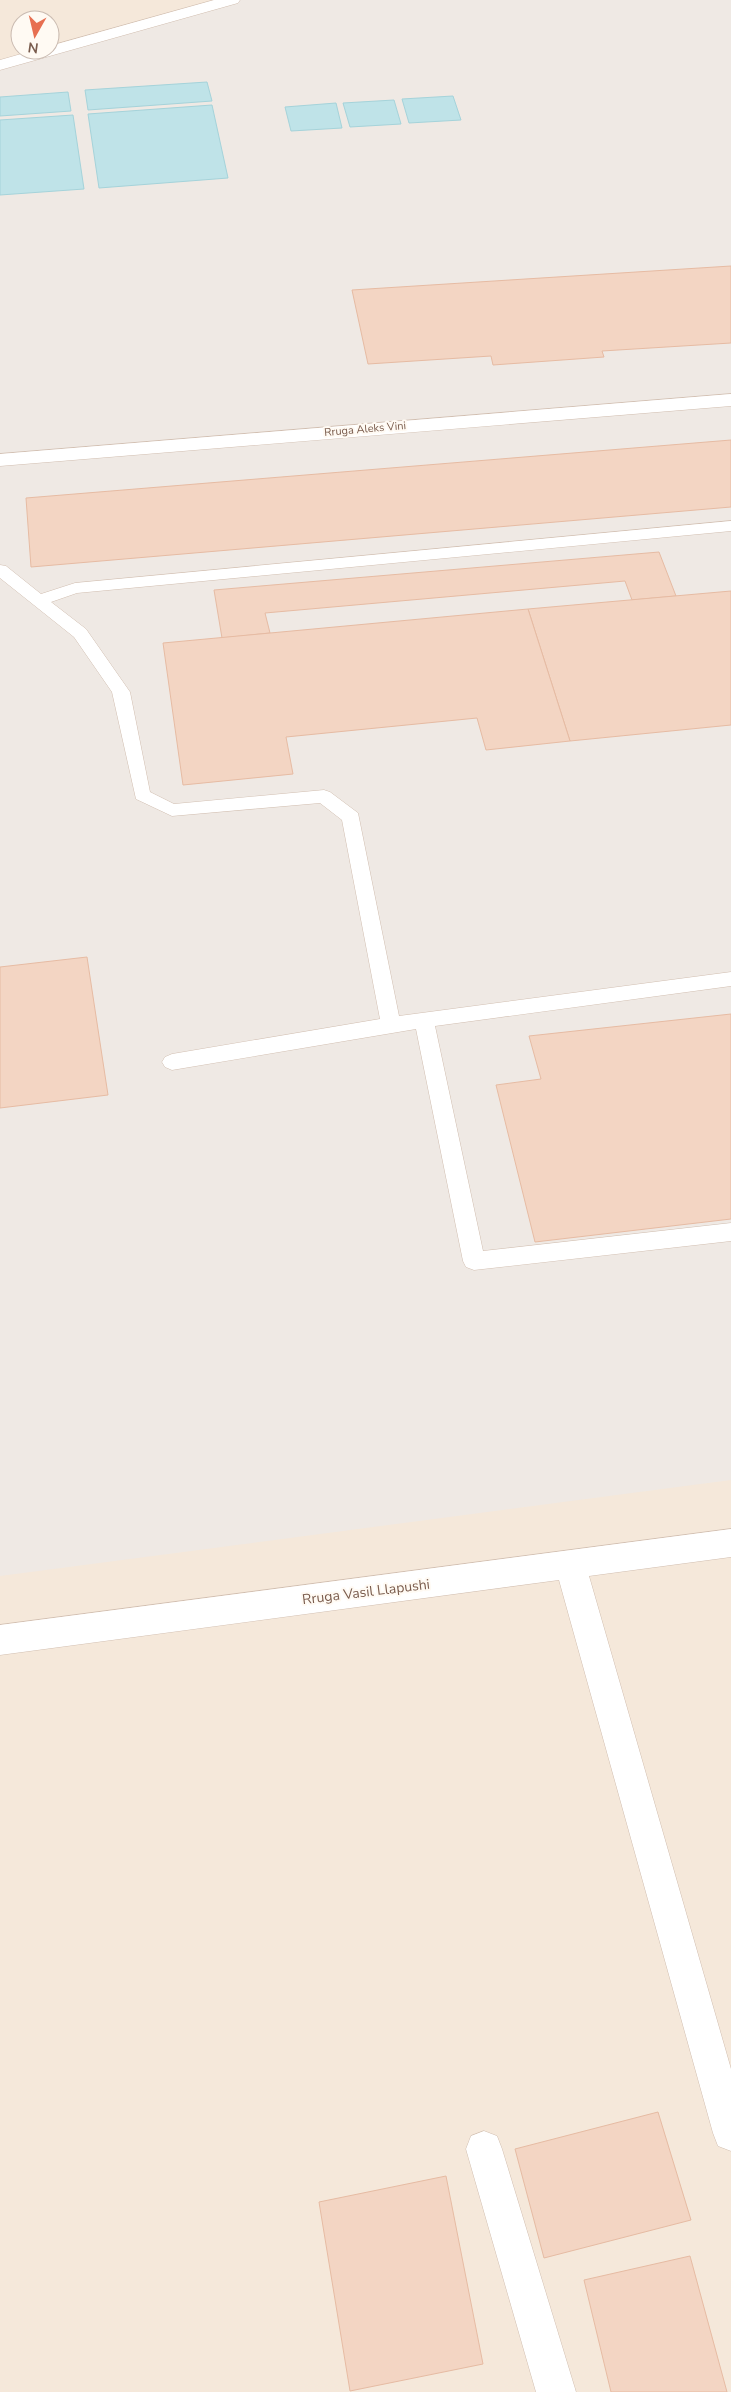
<svg xmlns="http://www.w3.org/2000/svg" width="731" height="2392" font-family="'Nunito Sans',sans-serif">
<style>
.residential{fill:#f5e8da;fill-rule:evenodd}
.industrial{fill:#efe9e4}
.water{fill:#bfe3e8;stroke:#a5d3da}
.building{fill:#f3d5c3;stroke:#e6bba3}
.lines{fill:none;stroke-linecap:round;stroke-linejoin:round}
.lane-casing{stroke:#d1beb0;stroke-width:1}
.street-casing{stroke:#d1beb0;stroke-width:1}
.lane{fill:#fff;fill-rule:evenodd}
.street{fill:#fff;fill-rule:evenodd}
.labels{text-anchor:middle;dominant-baseline:central;stroke-width:4;stroke-linejoin:round;paint-order:stroke}
.far-street-label{font-size:11px;fill:#7a5c4d;stroke:#fffaf3}
.street-label{font-size:14px;fill:#7a5c4d;stroke:#fffaf3}
</style>
<rect width="100%" height="100%" fill="#fdf6ec"/>
<path class="residential" d="M0,0H731V2392H0ZM20,20H50V50H20Z"/>
<polygon class="industrial" points="237,0 731,0 731,1480 0,1576 0,65"/>
<g class="water">
<polygon points="207,82 212,101 88,110 85,90"/>
<polygon points="68,92 71,111 0,116 0,97"/>
<polygon points="453,96 461,120 409,123 402,99"/>
<polygon points="394,100 401,124 350,127 343,103"/>
<polygon points="336,103 342,128 291,131 285,107"/>
<polygon points="212,105 228,178 99,188 88,114"/>
<polygon points="73,115 84,189 0,195 0,120"/>
</g>
<g class="building">
<polygon points="731,266 731,343 602,351 604,357 493,365 491,356 368,364 352,290"/>
<polygon points="731,440 731,507 31,567 26,498"/>
<polygon points="659,552 676,596 632,600 625,581 265,613 270,633 222,638 214,590"/>
<polygon points="731,591 731,725 570,741 528,609"/>
<polygon points="528,609 570,741 486,750 477,718 286,737 293,774 183,785 163,643"/>
<polygon points="87,957 108,1095 0,1108 0,967"/>
<polygon points="731,1014 731,1219 535,1242 496,1085 541,1079 529,1036"/>
<polygon points="658,2112 691,2220 544,2258 515,2149"/>
<polygon points="446,2176 483,2364 350,2391 319,2202"/>
<polygon points="690,2256 727,2392 611,2392 584,2280"/>
</g>
<g class="lines">
<defs>
<polygon id="lane" points="731,521 731,531 77,593 51,602 86,629 130,692 150,792 174,804 324,790 330,792 358,813 399,1016 731,972 731,986 435,1026 483,1251 731,1223 731,1241 474,1270 466,1267 463,1261 416,1029 172,1070 165,1067 162,1062 165,1057 172,1054 380,1019 342,820 320,803 172,816 136,799 112,692 74,637 0,578 0,565 6,566 41,594 75,583"/>
<g id="street">
<polygon points="214,0 240,0 238,3 0,70 0,60 35,50 50,50 50,46"/>
<polygon points="731,394 731,406 0,466 0,454"/>
<polygon points="731,1529 731,1557 589,1576 731,2069 731,2151 718,2146 713,2133 559,1580 0,1655 0,1625"/>
<polygon points="484,2131 497,2136 502,2149 576,2392 536,2392 466,2149 471,2136"/>
</g>
</defs>
<use href="#lane" class="lane-casing"/>
<use href="#street" class="street-casing"/>
<use href="#lane" class="lane"/>
<use href="#street" class="street"/>
</g>
<g class="labels">
<g class="far-street-label">
<text transform="translate(365 429) rotate(-5)">Rruga Aleks Vini</text>
</g>
<g class="street-label">
<text transform="translate(366 1592) rotate(-7)">Rruga Vasil Llapushi</text>
</g>
</g>
<g transform="translate(35 35) rotate(188)"><circle r="24" fill="#fffaf3" stroke="#cabbb1"/>
<path d="M0-4L9 19L0 12L-9 19Z" fill="#e76f51"/>
<text y="-8" font-size="14" font-weight="bold" text-anchor="middle" fill="#7a5c4d">N</text>
</g>
</svg>
